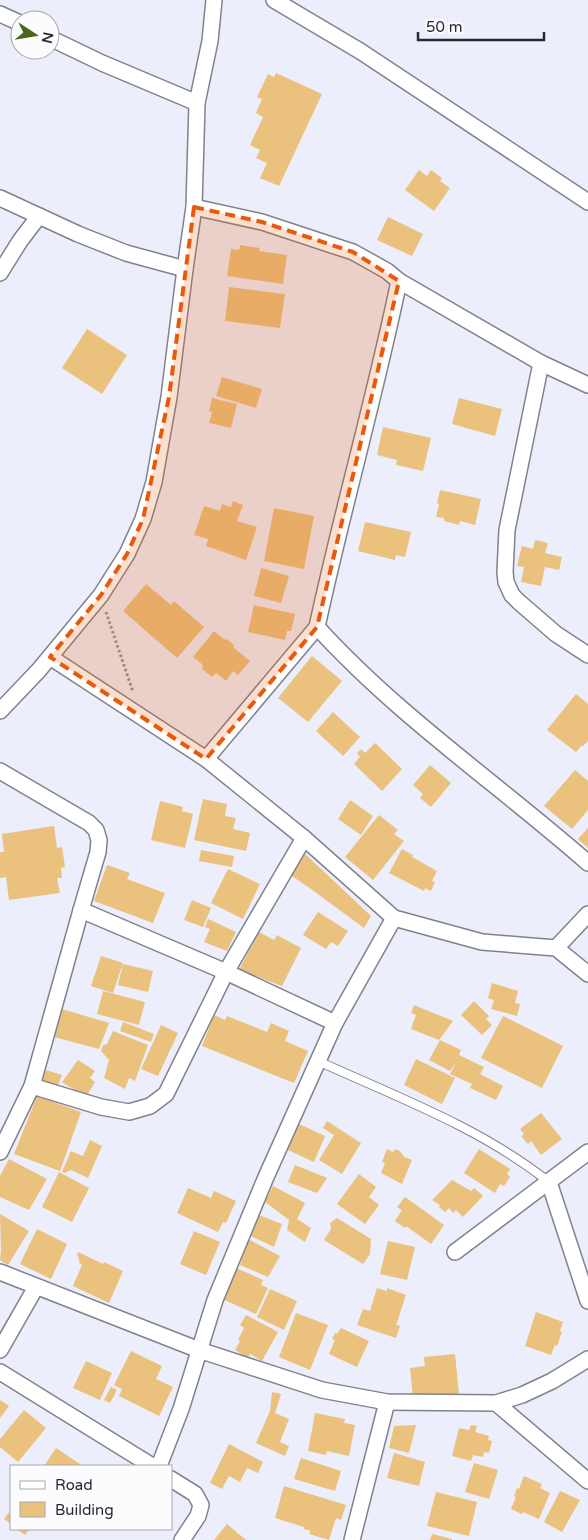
<svg xmlns="http://www.w3.org/2000/svg" width="588" height="1540" font-family="'Varela Round',sans-serif">
<style>
.building{fill:#eac17d}
.lines{fill:none;stroke-linecap:round;stroke-linejoin:round}
.lane-casing{stroke:#80828d;stroke-width:10}
.street-casing{stroke:#80828d;stroke-width:18}
.path{stroke:#91919b;stroke-width:3;stroke-dasharray:2.5 2.5;stroke-linecap:butt}
.lane{stroke:#fff;stroke-width:8}
.street{stroke:#fff;stroke-width:15}
.marked{fill:#e8590c;fill-opacity:0.2;stroke:#e8590c;stroke-width:4;stroke-dasharray:10 6;stroke-linejoin:round}
</style>
<rect width="100%" height="100%" fill="#edeefb"/>
<g class="building">
<polygon points="276,73 322,94 279,186 260,178 267,163 256,158 260,150 250,145 263,117 256,113 262,99 257,97 268,74 274,77"/>
<polygon points="419,170 427,176 431,170 442,178 440,181 450,188 434,211 405,190"/>
<polygon points="388,217 423,234 412,256 377,240"/>
<polygon points="240,245 260,248 259,251 287,255 283,284 227,276 231,249 239,250"/>
<polygon points="229,287 285,294 280,328 225,321"/>
<polygon points="87,329 127,355 102,394 62,368"/>
<polygon points="222,377 262,389 256,408 216,396"/>
<polygon points="212,398 237,404 231,428 209,423 212,412 209,411"/>
<polygon points="459,398 502,409 495,436 452,424"/>
<polygon points="383,427 431,438 423,471 396,465 397,460 377,455"/>
<polygon points="440,490 481,499 475,525 460,521 459,525 444,521 444,518 436,517 439,504 437,503"/>
<polygon points="233,501 243,505 237,521 257,527 246,560 206,546 208,539 194,535 204,506 220,511 222,504 231,507"/>
<polygon points="274,508 314,516 304,569 264,561"/>
<polygon points="365,522 411,532 405,557 396,555 395,560 358,551"/>
<polygon points="535,540 548,543 545,553 562,557 559,570 545,567 541,586 521,582 524,567 517,566 522,546 533,549"/>
<polygon points="261,568 289,576 281,603 254,596"/>
<polygon points="146,584 171,605 174,601 204,627 177,658 123,611"/>
<polygon points="254,605 295,614 291,631 287,631 285,640 248,632"/>
<polygon points="214,631 225,640 227,639 234,645 233,647 250,661 238,675 233,671 226,681 216,673 212,677 202,669 203,665 193,657"/>
<polygon points="312,656 342,681 308,722 278,698"/>
<polygon points="576,694 588,704 588,741 583,746 581,746 576,752 547,730"/>
<polygon points="333,712 360,737 343,756 316,731"/>
<polygon points="375,743 402,769 382,791 354,764 360,757 357,753 361,749 365,753"/>
<polygon points="430,765 451,783 431,807 420,798 423,794 413,785"/>
<polygon points="575,770 588,781 588,810 572,829 544,806"/>
<polygon points="203,799 227,804 225,816 236,818 233,829 250,833 246,851 194,840"/>
<polygon points="350,800 373,816 361,835 338,819"/>
<polygon points="160,801 183,807 182,811 193,814 185,848 151,840"/>
<polygon points="379,815 398,830 394,834 404,841 373,880 345,857"/>
<polygon points="54,826 57,848 62,847 65,867 61,868 62,878 57,878 60,893 9,900 6,877 0,878 0,852 4,852 2,834"/>
<polygon points="588,828 588,848 578,839"/>
<polygon points="402,849 413,855 412,857 437,871 432,881 435,882 431,891 425,888 424,891 389,873"/>
<polygon points="201,850 234,856 232,867 199,861"/>
<polygon points="302,851 371,916 364,928 311,889 289,874"/>
<polygon points="107,865 130,873 127,879 165,893 153,923 94,901"/>
<polygon points="228,869 260,884 243,919 211,903"/>
<polygon points="192,900 211,908 203,927 184,920"/>
<polygon points="318,912 348,931 338,946 331,942 326,949 303,935"/>
<polygon points="208,919 236,932 227,951 204,942 210,929 205,927"/>
<polygon points="259,932 274,940 277,935 301,948 282,986 239,970"/>
<polygon points="101,956 123,963 113,993 91,986"/>
<polygon points="123,964 153,971 148,992 118,985"/>
<polygon points="492,983 518,991 515,1003 520,1004 517,1016 491,1009 494,1000 488,998"/>
<polygon points="103,991 145,1002 139,1025 97,1014"/>
<polygon points="474,1001 489,1016 486,1019 492,1025 482,1035 461,1015"/>
<polygon points="414,1005 453,1021 439,1040 411,1029 416,1015 411,1013"/>
<polygon points="62,1009 109,1023 99,1049 54,1037"/>
<polygon points="214,1015 225,1020 227,1016 267,1032 271,1023 289,1031 285,1041 308,1051 294,1083 202,1046"/>
<polygon points="503,1016 563,1046 542,1088 481,1058"/>
<polygon points="123,1022 154,1034 151,1042 120,1031"/>
<polygon points="161,1025 178,1033 158,1076 141,1069"/>
<polygon points="113,1031 148,1045 135,1081 129,1078 125,1089 104,1078 109,1060 101,1051 103,1045 107,1044"/>
<polygon points="440,1040 461,1050 459,1055 484,1067 480,1074 503,1086 496,1100 470,1088 472,1084 450,1074 457,1061 450,1071 429,1060"/>
<polygon points="416,1059 455,1078 442,1104 404,1085"/>
<polygon points="78,1060 95,1071 90,1078 95,1082 86,1097 62,1082"/>
<polygon points="46,1070 62,1075 56,1091 41,1085"/>
<polygon points="37,1096 81,1112 60,1171 14,1154"/>
<polygon points="541,1113 562,1139 541,1155 531,1141 528,1144 521,1136 524,1134 520,1129"/>
<polygon points="327,1121 361,1143 342,1174 319,1160 334,1135 323,1128"/>
<polygon points="299,1124 325,1136 314,1162 288,1150"/>
<polygon points="90,1140 102,1146 88,1178 71,1170 65,1173 62,1172 71,1151 83,1156"/>
<polygon points="387,1149 393,1152 395,1149 400,1151 404,1157 412,1160 402,1184 381,1173 385,1163 382,1162"/>
<polygon points="479,1149 510,1169 507,1174 510,1177 504,1186 500,1184 495,1193 464,1173"/>
<polygon points="9,1159 47,1179 29,1210 0,1197 0,1176"/>
<polygon points="295,1165 327,1178 317,1193 288,1182"/>
<polygon points="59,1172 89,1188 72,1222 42,1207"/>
<polygon points="359,1174 376,1187 369,1197 379,1205 365,1224 337,1204"/>
<polygon points="452,1180 471,1191 474,1188 483,1196 463,1217 456,1210 453,1213 449,1208 445,1212 439,1207 440,1205 432,1200"/>
<polygon points="273,1186 305,1203 297,1219 311,1228 305,1242 287,1230 289,1220 265,1202"/>
<polygon points="188,1188 211,1198 214,1191 236,1201 226,1223 223,1222 218,1232 177,1213"/>
<polygon points="405,1197 444,1225 431,1244 406,1226 405,1228 395,1221 402,1210 397,1207"/>
<polygon points="0,1214 29,1231 8,1265 0,1260 1,1250"/>
<polygon points="256,1214 282,1224 274,1247 249,1235"/>
<polygon points="337,1218 371,1239 370,1254 363,1264 324,1240 331,1229 330,1223"/>
<polygon points="37,1229 67,1244 51,1279 20,1264"/>
<polygon points="194,1231 220,1242 206,1275 180,1264"/>
<polygon points="248,1239 280,1256 268,1277 240,1265"/>
<polygon points="388,1241 415,1247 407,1280 380,1274"/>
<polygon points="78,1252 103,1264 104,1262 123,1271 109,1303 73,1286 82,1265 79,1263 80,1261 78,1260 79,1257 77,1256"/>
<polygon points="234,1267 263,1280 261,1285 268,1288 256,1314 220,1298"/>
<polygon points="377,1288 387,1291 387,1288 406,1295 396,1325 400,1326 396,1338 357,1325 363,1309 370,1311"/>
<polygon points="270,1289 297,1301 284,1330 257,1317"/>
<polygon points="536,1312 563,1322 560,1331 562,1332 557,1346 555,1345 551,1355 525,1346"/>
<polygon points="296,1313 328,1325 310,1370 279,1357"/>
<polygon points="246,1315 278,1332 262,1361 250,1354 248,1358 235,1350 240,1341 238,1340 244,1328 240,1325"/>
<polygon points="341,1328 369,1341 357,1367 329,1354 335,1340 332,1339 335,1333 337,1334"/>
<polygon points="131,1351 162,1366 156,1379 173,1387 159,1416 119,1396 122,1389 114,1385"/>
<polygon points="455,1354 459,1395 413,1399 410,1368 425,1366 424,1357"/>
<polygon points="86,1361 112,1373 100,1400 73,1388"/>
<polygon points="111,1387 117,1390 110,1403 104,1400"/>
<polygon points="272,1392 281,1394 275,1413 289,1419 280,1442 289,1446 285,1456 256,1443 270,1411"/>
<polygon points="0,1400 9,1406 0,1418"/>
<polygon points="24,1410 46,1428 18,1462 0,1447 0,1439"/>
<polygon points="315,1413 345,1419 344,1423 355,1425 349,1456 327,1451 326,1455 308,1451"/>
<polygon points="416,1425 409,1453 389,1448 394,1426"/>
<polygon points="471,1425 477,1426 475,1432 489,1436 488,1440 492,1441 489,1453 484,1452 483,1457 473,1455 471,1461 452,1456 459,1428 469,1430"/>
<polygon points="229,1444 263,1462 258,1473 247,1468 240,1482 229,1476 222,1489 210,1483"/>
<polygon points="56,1448 80,1464 79,1466 44,1466"/>
<polygon points="394,1453 425,1462 419,1486 387,1478"/>
<polygon points="301,1458 341,1471 335,1491 294,1479"/>
<polygon points="474,1463 498,1470 489,1499 465,1492"/>
<polygon points="524,1476 542,1484 540,1488 550,1493 539,1519 523,1512 522,1514 511,1509 516,1497 514,1496 517,1488 519,1489"/>
<polygon points="284,1486 346,1505 341,1520 336,1518 329,1540 309,1534 311,1531 304,1529 304,1527 275,1518"/>
<polygon points="560,1491 580,1500 562,1532 544,1522"/>
<polygon points="436,1492 477,1502 469,1536 427,1526"/>
<polygon points="11,1510 11,1524 4,1519"/>
<polygon points="227,1524 246,1540 214,1540"/>
<polygon points="17,1529 30,1529 25,1535"/>
<polygon points="432,1534 452,1539 452,1540 430,1540"/>
</g>
<g class="lines">
<defs>
<path id="lane" d="M318,1061C397,1097 481,1128 549,1182"/>
<g id="street">
<polyline points="274,0 360,51 588,202"/>
<polyline points="0,14 20,23"/>
<polyline points="50,38 102,63 197,103"/>
<polyline points="0,198 78,234 126,253 185,269"/>
<polyline points="194,207 262,222 353,252 387,271 399,281 541,363 507,530 505,572 506,582 512,595 519,602 556,634 588,655"/>
<polyline points="0,273 20,241 39,216"/>
<path d="M399,281C375,397 342,511 317,627C398,716 498,784 588,863"/>
<polyline points="541,363 588,385"/>
<polyline points="50,657 206,759 304,838 394,918 482,942 556,948 588,974"/>
<polyline points="0,711 39,670 101,595 127,554 143,519 154,482 169,397 185,269 194,207 197,103 210,41 214,0"/>
<polyline points="206,759 317,627"/>
<polyline points="0,771 89,823 96,830 99,840 98,852 81,910 32,1086 0,1152"/>
<polyline points="81,910 226,972 335,1023"/>
<polyline points="556,948 588,914"/>
<polyline points="32,1086 101,1107 129,1112 150,1106 166,1094 226,972 304,838"/>
<polyline points="549,1182 588,1301"/>
<polyline points="455,1252 588,1152"/>
<polyline points="0,1272 199,1350 322,1390 387,1402 496,1403 522,1395 552,1381 588,1359"/>
<polyline points="0,1350 36,1287"/>
<polyline points="0,1372 152,1466"/>
<polyline points="496,1403 588,1481"/>
<polyline points="159,1466 181,1409 215,1300 266,1177 335,1023 394,918"/>
<polyline points="171,1479 195,1494 201,1505 198,1516 182,1540"/>
<polyline points="352,1540 387,1402"/>
</g>
</defs>
<use href="#lane" class="lane-casing"/>
<use href="#street" class="street-casing"/>
<polyline class="path" points="106,612 133,692"/>
<use href="#lane" class="lane"/>
<use href="#street" class="street"/>
</g>
<path class="marked" d="M194,207L262,222L353,252L399,281L317,627L206,759L50,657L101,595L127,554L143,519L169,397Z"/>
<rect x="10" y="1465" width="162" height="65" fill="#fcfcff" stroke="#a8a8ab"/>
<rect x="20" y="1481" width="25" height="8" fill="#ffffff" stroke="#a8a8ab"/>
<text x="55" y="1490" font-size="15" fill="#29292e">Road</text>
<rect x="20" y="1502" width="25" height="15" fill="#eac17d" stroke="#a8a8ab"/>
<text x="55" y="1515" font-size="15" fill="#29292e">Building</text>
<g transform="translate(35 35) rotate(102)"><circle r="24" fill="#fcfcff" stroke="#a8a8ab"/>
<path d="M0-4L9 19L0 12L-9 19Z" fill="#4a671c"/>
<text y="-8" font-size="14" font-weight="bold" text-anchor="middle" fill="#29292e">N</text>
</g>
<path d="M418 32v8h126v-8" fill="none" stroke="#29292e" stroke-width="2.5"/>
<text x="426" y="32" font-size="15" fill="#29292e" stroke="#fcfcff" stroke-width="4" paint-order="stroke">50 m</text>
</svg>
